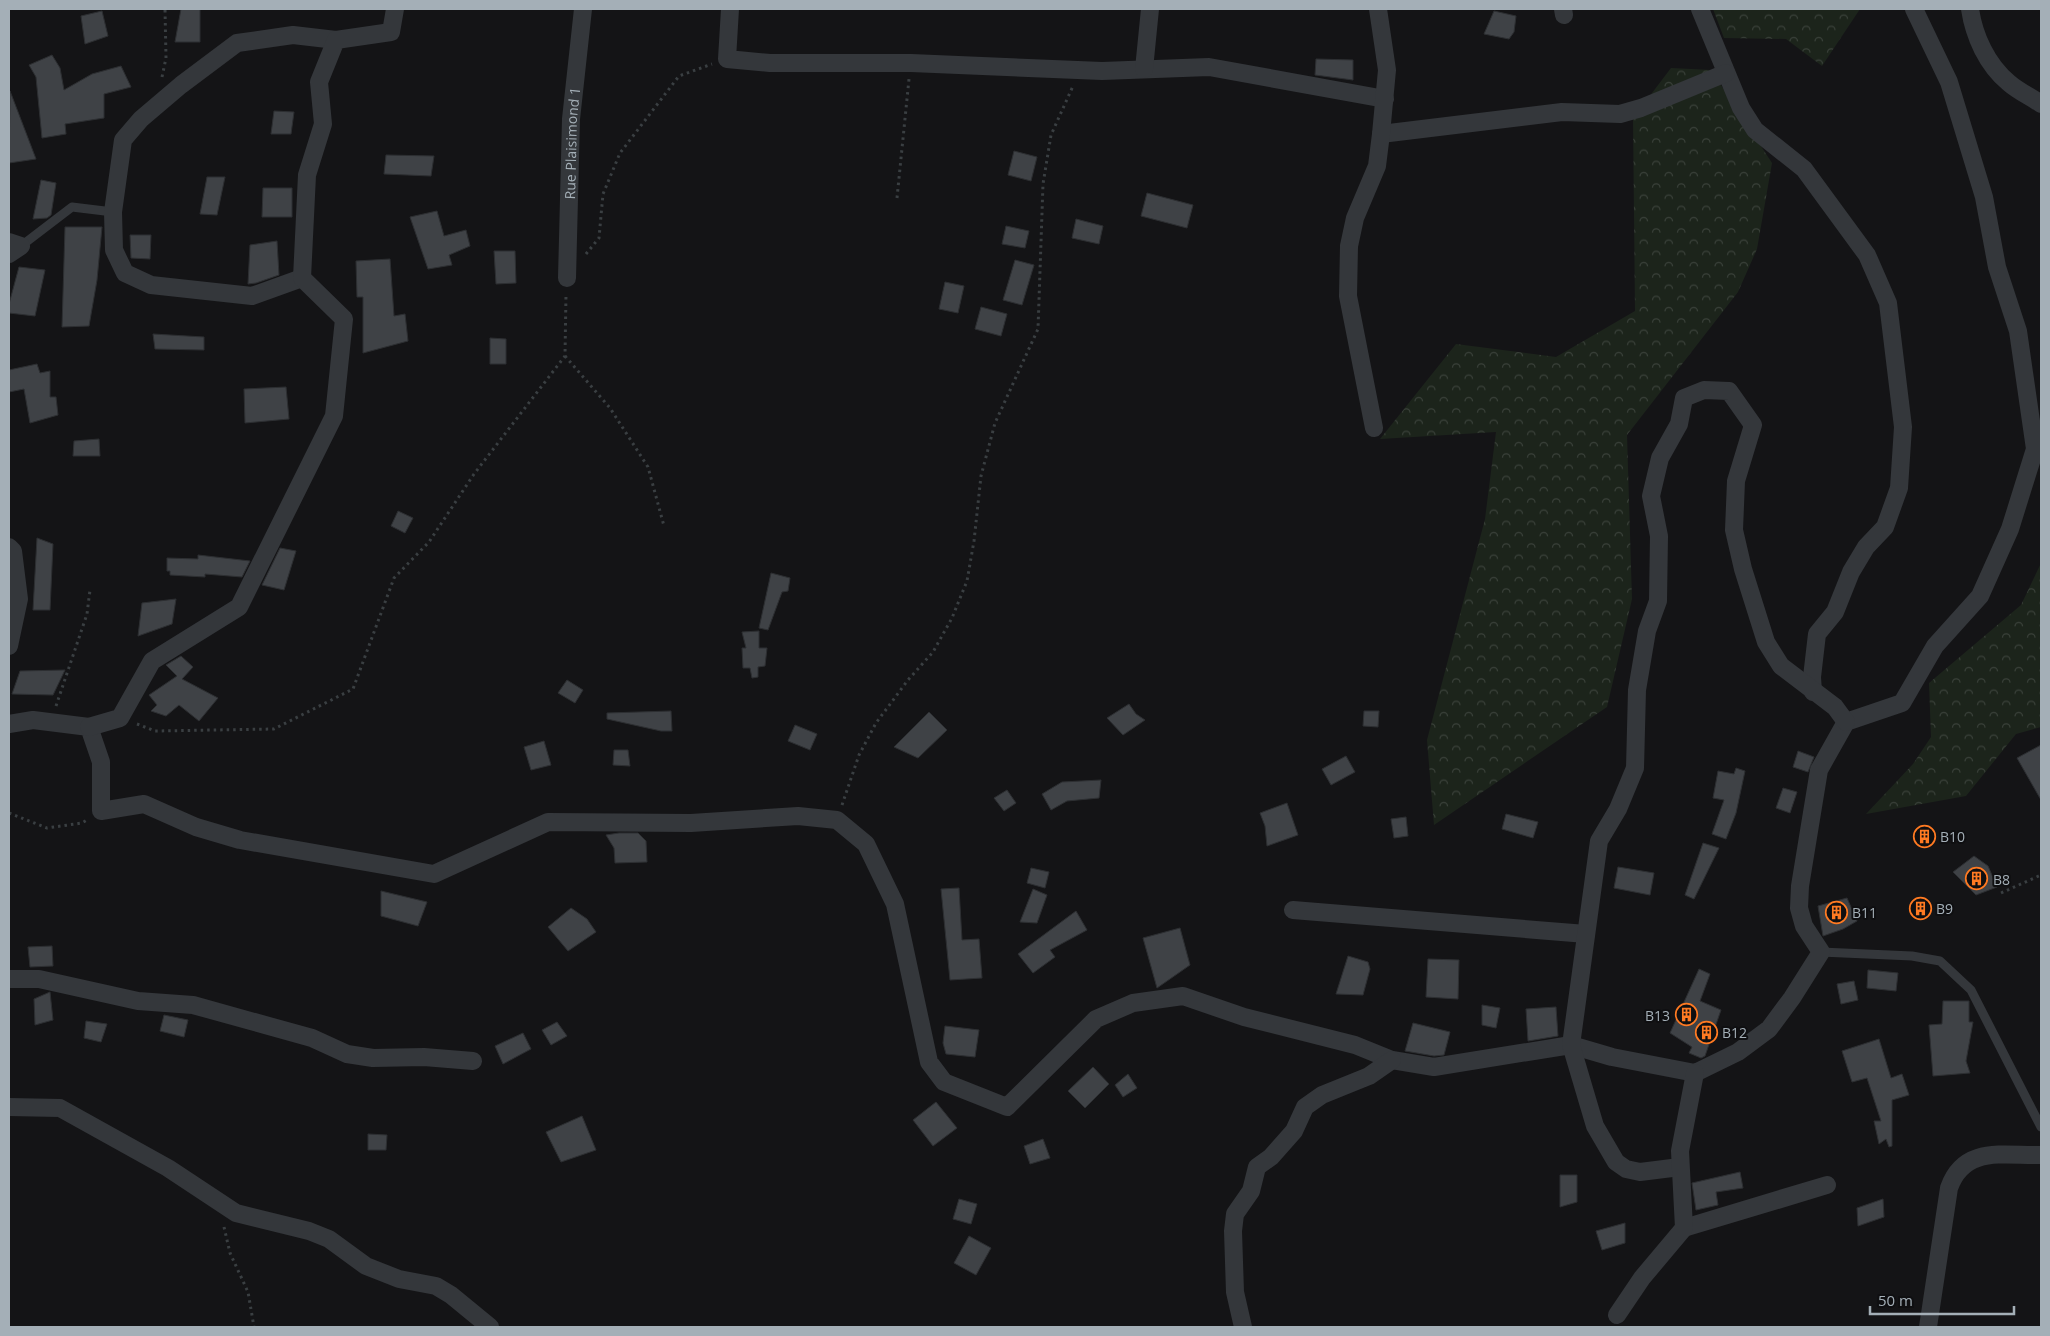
<svg xmlns="http://www.w3.org/2000/svg" width="2050" height="1336" font-family="'Open Sans',sans-serif">
<style>
.forest{fill:url(#forest-crowns)}
.building{fill:#3f4246;stroke:#2d2f32}
.lines{fill:none;stroke-linecap:round;stroke-linejoin:round}
.path{stroke:#3a3f42;stroke-width:3;stroke-dasharray:2.5 4;stroke-linecap:butt}
.service{stroke:#34373b;stroke-width:9}
.minor{stroke:#34373b;stroke-width:18}
.labels{text-anchor:middle;dominant-baseline:central;stroke-width:4;stroke-linejoin:round;paint-order:stroke}
.street-label{font-size:14px;fill:#a4afb7;stroke:#0f0f11}
.poi-label{font-size:14px;fill:#a4afb7;stroke:#0f0f11;text-anchor:start}
</style>
<defs>
<pattern id="forest-crowns" width="20" height="18" patternUnits="userSpaceOnUse" patternTransform="scale(1.25)"><rect width="20" height="18" fill="#1c241b"/><path d="M2 6a3 3 0 1 1 6 0M12 15a3 3 0 1 1 6 0" fill="none" stroke="#3a413a"/></pattern>
</defs>
<rect width="100%" height="100%" fill="#141416"/>
<g class="forest">
<polygon points="1713,9 1860,9 1822,66 1786,39 1724,38"/>
<polygon points="1671,68 1711,70 1772,163 1757,249 1738,292 1627,435 1632,599 1607,707 1434,825 1427,740 1485,519 1496,432 1380,439 1456,344 1556,357 1635,311 1633,118"/>
<polygon points="2041,563 2041,727 2016,734 1966,796 1866,814 1913,764 1931,737 1929,683 2021,605"/>
</g>
<g class="building">
<polygon points="181,9 200,9 200,42 175,42"/>
<polygon points="102,11 108,36 85,44 81,16"/>
<polygon points="1494,11 1516,16 1514,32 1509,39 1484,34"/>
<polygon points="52,55 60,68 64,90 92,74 121,66 131,87 104,94 104,118 65,124 66,134 42,138 36,77 29,65"/>
<polygon points="1316,59 1353,60 1353,80 1315,75"/>
<polygon points="10,91 36,159 9,163"/>
<polygon points="274,111 294,112 291,134 271,134"/>
<polygon points="1014,151 1037,157 1031,181 1008,175"/>
<polygon points="386,155 434,156 431,176 384,174"/>
<polygon points="207,177 225,177 217,215 200,214"/>
<polygon points="41,180 56,183 51,215 47,218 33,219"/>
<polygon points="263,188 292,188 292,217 262,217"/>
<polygon points="1147,193 1193,205 1187,228 1141,216"/>
<polygon points="437,211 444,236 466,230 470,246 449,255 452,265 428,269 410,217"/>
<polygon points="1076,219 1103,226 1099,244 1072,238"/>
<polygon points="1006,226 1029,231 1025,248 1002,244"/>
<polygon points="65,227 102,227 97,280 89,326 62,327"/>
<polygon points="130,235 151,235 150,259 131,258"/>
<polygon points="277,241 279,275 256,283 248,284 250,245"/>
<polygon points="494,251 515,251 516,283 496,284"/>
<polygon points="390,259 394,316 405,314 408,341 363,353 363,297 357,297 356,261"/>
<polygon points="1015,260 1034,265 1022,305 1003,300"/>
<polygon points="19,267 45,270 35,316 9,313 9,304"/>
<polygon points="945,282 964,286 958,313 939,309"/>
<polygon points="981,307 1007,314 1001,336 975,329"/>
<polygon points="153,334 204,337 204,350 155,349"/>
<polygon points="490,338 506,339 506,364 490,364"/>
<polygon points="37,364 40,373 50,371 50,397 56,397 58,415 30,423 24,389 9,392 9,370"/>
<polygon points="286,387 289,419 245,423 244,389"/>
<polygon points="99,439 100,456 73,456 74,441"/>
<polygon points="398,511 413,518 405,533 391,526"/>
<polygon points="37,538 53,544 50,610 33,610"/>
<polygon points="280,548 296,551 284,590 262,585"/>
<polygon points="198,555 250,561 242,577 205,574 205,577 170,575 170,571 167,571 167,558 198,559"/>
<polygon points="771,573 790,578 788,591 782,592 768,630 759,628"/>
<polygon points="176,599 172,624 138,636 142,603"/>
<polygon points="759,631 759,648 767,648 765,666 758,667 758,677 752,678 750,668 743,668 742,648 746,648 742,632"/>
<polygon points="181,656 193,667 182,679 218,698 199,721 179,705 166,716 151,711 157,705 149,695 177,676 166,665"/>
<polygon points="65,670 53,695 12,694 20,671"/>
<polygon points="567,680 583,690 575,703 558,693"/>
<polygon points="1129,704 1136,714 1145,720 1123,735 1107,718"/>
<polygon points="671,711 672,731 661,731 607,719 607,713"/>
<polygon points="1364,711 1379,711 1378,727 1363,726"/>
<polygon points="929,712 947,730 918,758 894,747"/>
<polygon points="795,725 817,734 810,750 788,741"/>
<polygon points="544,741 551,765 531,770 524,747"/>
<polygon points="2041,745 2041,800 2017,758"/>
<polygon points="614,750 628,750 630,766 613,765"/>
<polygon points="1798,751 1814,757 1808,772 1793,767"/>
<polygon points="1346,756 1355,772 1331,785 1322,769"/>
<polygon points="1736,768 1745,771 1736,813 1726,839 1712,834 1724,800 1713,798 1718,771 1734,774"/>
<polygon points="1101,780 1099,798 1067,801 1051,810 1042,794 1062,782"/>
<polygon points="1783,788 1797,792 1790,813 1776,808"/>
<polygon points="1007,790 1016,803 1004,811 994,798"/>
<polygon points="1287,803 1298,835 1267,846 1265,826 1260,813"/>
<polygon points="1506,814 1538,822 1533,838 1502,829"/>
<polygon points="1406,817 1408,836 1394,838 1391,819"/>
<polygon points="619,833 638,833 646,841 647,862 615,863 614,848 606,835"/>
<polygon points="1703,843 1719,848 1694,899 1685,895"/>
<polygon points="1974,856 1988,866 1997,887 1976,895 1953,872"/>
<polygon points="1618,867 1654,873 1650,895 1614,888"/>
<polygon points="1031,868 1049,872 1045,888 1027,883"/>
<polygon points="959,888 962,940 979,939 982,978 950,980 941,889"/>
<polygon points="1033,889 1047,895 1037,923 1020,922"/>
<polygon points="381,891 427,902 418,926 381,916"/>
<polygon points="1847,898 1857,921 1843,929 1823,936 1818,906"/>
<polygon points="571,908 587,919 596,932 568,951 548,927"/>
<polygon points="1076,911 1087,930 1050,950 1055,957 1033,973 1018,954"/>
<polygon points="1180,928 1190,965 1157,988 1143,938"/>
<polygon points="52,946 53,966 30,967 28,947"/>
<polygon points="1348,956 1368,962 1370,969 1363,995 1336,994"/>
<polygon points="1428,959 1459,960 1458,999 1426,997"/>
<polygon points="1699,969 1710,974 1700,1001 1721,1010 1705,1056 1701,1058 1689,1053 1692,1047 1670,1033"/>
<polygon points="1868,970 1898,973 1896,991 1867,988"/>
<polygon points="1854,981 1858,1000 1841,1004 1837,984"/>
<polygon points="50,992 53,1020 35,1025 34,999"/>
<polygon points="1943,1001 1969,1001 1969,1022 1973,1022 1966,1061 1970,1073 1933,1076 1929,1025 1942,1024"/>
<polygon points="1482,1005 1500,1008 1496,1028 1482,1025"/>
<polygon points="1556,1007 1558,1036 1528,1041 1526,1009"/>
<polygon points="164,1015 188,1020 184,1037 160,1031"/>
<polygon points="86,1021 107,1024 101,1042 84,1038"/>
<polygon points="557,1022 567,1036 551,1045 542,1030"/>
<polygon points="1413,1023 1450,1032 1444,1055 1434,1056 1405,1051"/>
<polygon points="945,1026 979,1030 975,1057 946,1054 943,1043"/>
<polygon points="523,1033 531,1049 503,1064 495,1046"/>
<polygon points="1879,1039 1891,1078 1902,1074 1909,1095 1892,1100 1892,1146 1889,1147 1886,1139 1879,1144 1874,1121 1881,1121 1867,1078 1852,1082 1842,1051"/>
<polygon points="1093,1067 1109,1084 1085,1108 1068,1091"/>
<polygon points="1128,1074 1137,1088 1123,1097 1115,1085"/>
<polygon points="936,1102 957,1128 933,1146 913,1120"/>
<polygon points="582,1116 596,1150 561,1162 546,1132"/>
<polygon points="368,1134 387,1135 386,1150 368,1150"/>
<polygon points="1043,1139 1050,1158 1030,1164 1024,1146"/>
<polygon points="1740,1172 1743,1188 1716,1192 1718,1205 1696,1210 1692,1183"/>
<polygon points="1560,1175 1577,1175 1577,1202 1560,1207"/>
<polygon points="959,1199 977,1204 971,1224 953,1219"/>
<polygon points="1883,1199 1884,1217 1858,1226 1857,1208"/>
<polygon points="1625,1223 1625,1243 1602,1250 1596,1231"/>
<polygon points="969,1236 991,1248 976,1275 954,1263"/>
</g>
<g class="lines">
<g class="path">
<polyline points="162,77 166,58 165,9"/>
<polyline points="897,198 909,79"/>
<polyline points="586,254 599,238 603,194 620,153 679,76 712,64"/>
<polyline points="565,356 610,408 648,467 664,526"/>
<polyline points="56,706 87,614 90,590"/>
<polyline points="137,724 155,731 274,729 353,689 394,578 429,542 474,474 565,356 566,294"/>
<polyline points="842,805 859,755 876,723 908,680 933,652 952,618 967,581 974,541 981,476 995,423 1038,329 1043,184 1051,135 1073,86"/>
<polyline points="9,813 47,828 82,823 87,820"/>
<polyline points="2001,893 2041,875"/>
<polyline points="224,1227 230,1253 248,1292 254,1327"/>
</g>
<g class="service">
<polyline points="21,246 72,207 113,212"/>
<polyline points="1821,952 1912,956 1940,961 1971,990 2041,1127"/>
</g>
<g class="minor">
<polyline points="730,9 727,59 770,63 911,63 1102,71 1209,67 1385,99"/>
<polyline points="1563,9 1564,15"/>
<polyline points="1700,9 1741,108 1755,130 1804,169 1867,255 1888,303 1903,427 1899,488 1885,527 1866,547 1851,572 1835,612 1817,634 1812,677 1813,692"/>
<path d="M1970,9C1974,36 1987,65 2009,83C2018,91 2031,97 2041,104"/>
<polyline points="1144,69 1150,9"/>
<polyline points="1381,134 1562,112 1620,114 1641,108 1726,73"/>
<polyline points="9,242 21,246 9,254"/>
<polyline points="302,278 252,296 151,285 125,273 114,250 113,212 123,140 141,119 181,85 237,43 293,35 336,40"/>
<path id="s1" d="M567,278L571,119L583,9"/>
<polyline points="1374,428 1348,296 1349,246 1355,218 1377,166 1381,134 1387,70 1378,9"/>
<polyline points="9,547 13,551 19,599 9,646"/>
<polyline points="9,724 33,720 89,727 101,762 101,811 144,804 196,827 240,840 434,874 548,822 691,823 798,816 837,820 866,844 895,904 929,1062 944,1082 1007,1107 1096,1019 1133,1003 1183,996 1244,1017 1355,1045 1392,1060 1434,1067 1571,1045 1612,1057 1695,1073 1738,1052 1769,1029 1792,998 1821,952 1804,926 1799,908 1800,886 1819,770 1846,722 1902,703 1935,646 1980,596 2010,529 2035,449 2018,331 1997,267 1984,197 1949,82 1914,9"/>
<polyline points="89,727 120,718 152,661 239,607 334,416 344,319 302,278 307,175 323,124 319,82 336,40 391,32 395,9"/>
<polyline points="1293,910 1586,934"/>
<polyline points="9,979 39,979 138,1001 193,1005 312,1038 347,1054 373,1058 424,1057 473,1061"/>
<polyline points="9,1107 60,1108 168,1168 236,1213 309,1231 329,1239 366,1266 399,1279 436,1286 451,1295 490,1327"/>
<polyline points="1680,1167 1640,1172 1626,1169 1616,1162 1595,1126 1571,1045 1599,841 1618,809 1635,768 1637,690 1647,631 1658,601 1659,536 1651,496 1660,458 1679,424 1684,398 1704,390 1729,391 1753,425 1736,481 1734,530 1743,569 1766,642 1781,666 1835,707 1846,722"/>
<polyline points="1684,1228 1827,1185"/>
<polyline points="1617,1315 1642,1278 1684,1228 1680,1151 1695,1073"/>
<polyline points="1243,1327 1235,1292 1233,1231 1235,1214 1251,1191 1257,1167 1271,1157 1294,1131 1305,1107 1322,1095 1369,1076 1392,1060"/>
<path d="M1928,1327L1949,1188C1964,1145 2004,1156 2041,1155"/>
</g>
</g>
<defs>
<symbol id="building-ring" viewBox="-11 -11 22 22"><circle r="9.5" fill="#0f0f11" stroke="#ff7a22" stroke-width="1.5"/><path d="M-4-6H4V6H1V3H-1V6H-4ZM-2.5-4.3h1.7v1.8h-1.7ZM.8-4.3h1.7v1.8H.8ZM-2.5-1h1.7V.8h-1.7ZM.8-1h1.7V.8H.8Z" fill="#ff7a22"/></symbol>
</defs>
<g fill-rule="evenodd">
<use href="#building-ring" x="1912" y="824" width="25" height="25"/>
<use href="#building-ring" x="1964" y="866" width="25" height="25"/>
<use href="#building-ring" x="1908" y="896" width="25" height="25"/>
<use href="#building-ring" x="1824" y="900" width="25" height="25"/>
<use href="#building-ring" x="1674" y="1002" width="25" height="25"/>
<use href="#building-ring" x="1694" y="1020" width="25" height="25"/>
</g>
<g class="labels">
<g class="street-label">
<text stroke="none"><textPath href="#s1" startOffset="135">Rue Plaisimond 1</textPath></text>
</g>
<g class="poi-label">
<text x="1940" y="836">B10</text>
<text x="1993" y="879">B8</text>
<text x="1936" y="908">B9</text>
<text x="1852" y="912">B11</text>
<text x="1670" y="1015" text-anchor="end">B13</text>
<text x="1722" y="1032">B12</text>
</g>
</g>
<rect width="2050" height="1336" fill="none" stroke="#a4afb7" stroke-width="20"/>
<path d="M1870 1306v8h144v-8" fill="none" stroke="#a4afb7" stroke-width="2.5"/>
<text x="1878" y="1306" font-size="15" fill="#a4afb7" stroke="#0f0f11" stroke-width="4" paint-order="stroke">50 m</text>
</svg>
